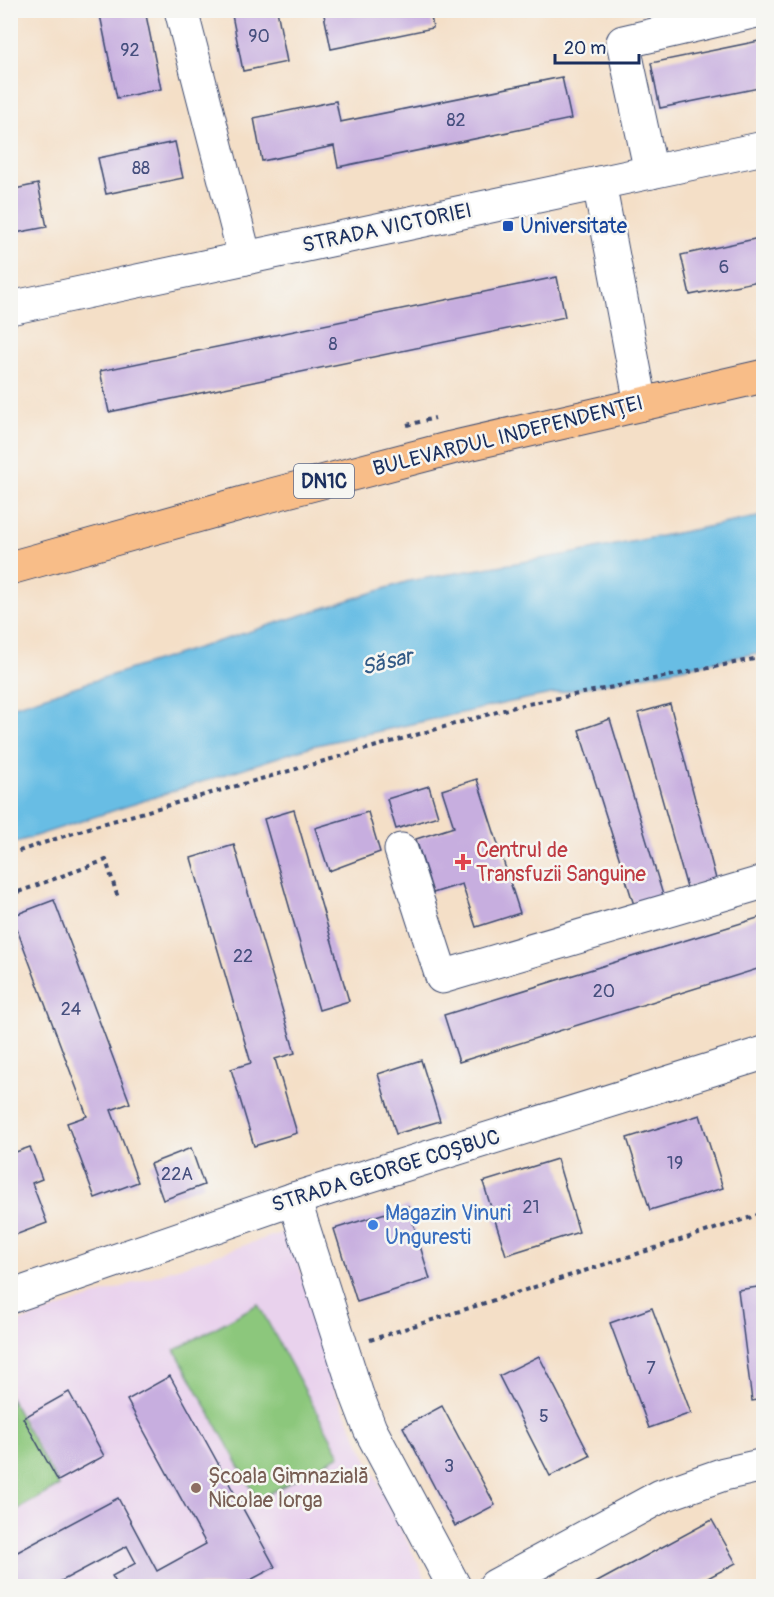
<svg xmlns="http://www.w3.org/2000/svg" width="774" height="1597" font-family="Pangolin,sans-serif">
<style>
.built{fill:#e9d2ed}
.green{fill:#8cc77c;stroke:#547b6d;stroke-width:1.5}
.water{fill:#68bde4;stroke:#4276a1;stroke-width:1.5}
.building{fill:#c7aedf}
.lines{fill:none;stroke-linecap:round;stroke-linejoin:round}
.minor-casing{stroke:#3c496e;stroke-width:35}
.major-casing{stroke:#3c496e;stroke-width:35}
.path{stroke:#3c496e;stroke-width:4;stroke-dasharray:4.5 4.5;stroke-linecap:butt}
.minor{stroke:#fff;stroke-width:33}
.major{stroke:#f8bd88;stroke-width:33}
.transit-dot{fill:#1a4fb4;stroke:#f6f6f2;stroke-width:2}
.health-dot{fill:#e0444e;stroke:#f6f6f2;stroke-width:2}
.shop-dot{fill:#3f7fe0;stroke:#f6f6f2;stroke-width:2}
.education-dot{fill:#8d6e63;stroke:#f6f6f2;stroke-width:2}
.labels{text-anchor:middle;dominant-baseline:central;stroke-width:5;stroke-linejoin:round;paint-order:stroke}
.number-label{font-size:18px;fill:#464f7e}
.shield{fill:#f6f6f2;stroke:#5d6b8a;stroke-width:1.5}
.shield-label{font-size:20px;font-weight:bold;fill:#1b2f5e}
.transit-label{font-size:21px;fill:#164399;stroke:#f6f6f2;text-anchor:start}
.street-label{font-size:21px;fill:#1b2f5e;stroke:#f6f6f2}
.health-label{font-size:21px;fill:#be3a42;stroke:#f6f6f2;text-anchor:start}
.shop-label{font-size:21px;fill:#366cbe;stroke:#f6f6f2;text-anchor:start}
.education-label{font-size:21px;fill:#785e54;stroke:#f6f6f2;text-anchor:start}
.water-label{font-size:22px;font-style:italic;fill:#325a86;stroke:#f6f6f2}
</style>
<rect width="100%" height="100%" fill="#f6f6f2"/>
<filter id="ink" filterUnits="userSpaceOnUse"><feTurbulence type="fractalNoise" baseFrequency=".0167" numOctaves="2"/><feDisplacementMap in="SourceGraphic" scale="12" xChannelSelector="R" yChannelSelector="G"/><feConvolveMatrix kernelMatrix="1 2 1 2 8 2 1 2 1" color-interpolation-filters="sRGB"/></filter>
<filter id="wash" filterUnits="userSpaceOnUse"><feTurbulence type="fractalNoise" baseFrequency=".008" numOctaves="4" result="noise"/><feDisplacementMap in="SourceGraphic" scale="24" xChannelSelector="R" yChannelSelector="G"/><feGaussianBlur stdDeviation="1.35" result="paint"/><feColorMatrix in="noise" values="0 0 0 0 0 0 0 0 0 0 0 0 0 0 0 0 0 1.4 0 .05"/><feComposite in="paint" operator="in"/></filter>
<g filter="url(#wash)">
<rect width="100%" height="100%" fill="#f4dfc7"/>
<polygon class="built" points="289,1230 336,1394 427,1582 419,1586 11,1586 10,1325"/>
<g class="green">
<polygon points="258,1304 340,1455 258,1500 175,1350"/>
<polygon points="10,1398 59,1486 11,1513 10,1513"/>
</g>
<polygon class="water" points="763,516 763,652 511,702 312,746 11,844 11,707 409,581 575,553"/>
<g id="blocks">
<g class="building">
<polygon points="99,10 145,10 161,89 117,98"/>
<polygon points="231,10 277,10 287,62 243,71"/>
<polygon points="323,10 430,10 433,28 331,49"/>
<polygon points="764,40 764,87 660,108 651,63"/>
<polygon points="562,77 571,119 338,167 334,146 262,161 254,118 336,101 340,122"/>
<polygon points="175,142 183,178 106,194 98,158"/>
<polygon points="38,184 47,227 10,234 10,190"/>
<polygon points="764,237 764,280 690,295 681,255"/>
<polygon points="557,277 565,317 109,412 100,371"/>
<polygon points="670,704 716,879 687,888 638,713"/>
<polygon points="610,719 663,895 634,905 579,730"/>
<polygon points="477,779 520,913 476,927 462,884 433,893 416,839 454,827 442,790"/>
<polygon points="429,786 438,816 396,829 387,799"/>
<polygon points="294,810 349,1001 319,1010 264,819"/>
<polygon points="368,812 380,852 329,871 315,828"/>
<polygon points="234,845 295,1053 275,1059 297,1133 254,1146 231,1069 251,1063 191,858"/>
<polygon points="54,900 130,1103 111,1110 138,1182 95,1198 67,1123 87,1116 12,916"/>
<polygon points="764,916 764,967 459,1062 444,1015"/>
<polygon points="421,1060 440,1121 396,1134 378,1074"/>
<polygon points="700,1115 723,1188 650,1210 627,1138"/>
<polygon points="30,1147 42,1179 32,1183 47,1223 10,1237 10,1154"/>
<polygon points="191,1148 204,1185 163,1200 150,1164"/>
<polygon points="557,1159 579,1232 506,1255 483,1182"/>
<polygon points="408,1206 430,1279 357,1302 334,1229"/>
<polygon points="764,1286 764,1399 752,1401 738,1290"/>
<polygon points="652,1308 691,1413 649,1428 610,1323"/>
<polygon points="539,1356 590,1456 550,1476 499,1376"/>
<polygon points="170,1376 275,1567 239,1586 118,1586 112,1576 136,1563 127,1546 52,1586 10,1586 10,1556 118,1498 157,1571 206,1544 127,1400"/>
<polygon points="69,1392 104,1456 58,1481 23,1418"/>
<polygon points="442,1406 495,1505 455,1526 403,1427"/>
<polygon points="712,1520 736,1563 693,1586 590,1586"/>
</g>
</g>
</g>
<g filter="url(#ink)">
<use href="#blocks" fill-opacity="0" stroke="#3c496e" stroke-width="1.5"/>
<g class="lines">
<defs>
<g id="minor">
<polyline points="181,10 245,258"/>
<polyline points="651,172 623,42 761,10"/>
<polyline points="599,183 641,404"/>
<polyline points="10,308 764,148"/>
<polyline points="401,850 442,977 764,882"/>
<polyline points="294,1199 357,1395 370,1429 454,1586"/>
<polyline points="10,1297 294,1199 764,1053"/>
<polyline points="495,1586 661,1496 724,1474 764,1465"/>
</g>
<polyline id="major" points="10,568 268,496 451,448 764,376"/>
</defs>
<use href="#minor" class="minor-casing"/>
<use href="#major" class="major-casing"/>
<g class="path">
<polyline points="407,425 435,418"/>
<polyline points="10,854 95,826 518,706 764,657"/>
<polyline points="10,895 106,860 118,898"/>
<polyline points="370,1340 764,1213"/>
</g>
<use href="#minor" class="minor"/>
<use href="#major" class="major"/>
</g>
</g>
<rect class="transit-dot" x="502" y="220" width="12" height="12" rx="3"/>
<path class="health-dot" d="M460 853h6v6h6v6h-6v6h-6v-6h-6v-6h6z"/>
<circle class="shop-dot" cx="373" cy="1225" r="6"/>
<circle class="education-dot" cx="196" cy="1488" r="6"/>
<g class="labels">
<g class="number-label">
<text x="259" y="36">90</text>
<text x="130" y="50">92</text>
<text x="456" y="120">82</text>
<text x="141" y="168">88</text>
<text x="724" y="267">6</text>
<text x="333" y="344">8</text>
<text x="243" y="956">22</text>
<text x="604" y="991">20</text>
<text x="71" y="1009">24</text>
<text x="675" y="1163">19</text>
<text x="177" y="1174">22A</text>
<text x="531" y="1207">21</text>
<text x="651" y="1368">7</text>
<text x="544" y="1416">5</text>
<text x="449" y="1466">3</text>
</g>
<rect class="shield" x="294" y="464" width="60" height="34" rx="4.5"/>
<g class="shield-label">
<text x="324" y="481">DN1C</text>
</g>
<g class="transit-label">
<text x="520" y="226">Universitate</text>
</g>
<g class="street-label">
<text transform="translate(387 228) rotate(-12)">STRADA VICTORIEI</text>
<text transform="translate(508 436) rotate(-14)">BULEVARDUL INDEPENDENȚEI</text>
<text transform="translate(386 1171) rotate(-17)">STRADA GEORGE COȘBUC</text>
</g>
<g class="health-label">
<text x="476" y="850">Centrul de<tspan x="476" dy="24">Transfuzii Sanguine</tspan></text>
</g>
<g class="shop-label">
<text x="385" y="1213">Magazin Vinuri<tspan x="385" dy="24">Unguresti</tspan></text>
</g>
<g class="education-label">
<text x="208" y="1476">Școala Gimnazială<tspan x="208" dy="24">Nicolae Iorga</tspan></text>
</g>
<g class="water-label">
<text transform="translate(387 662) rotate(-14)">Săsar</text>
</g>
</g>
<rect width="774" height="1597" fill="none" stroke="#f6f6f2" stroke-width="36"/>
<path d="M555 54v9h84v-9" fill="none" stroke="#1b2f5e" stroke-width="3"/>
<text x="564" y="54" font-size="18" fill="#1b2f5e" stroke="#f6f6f2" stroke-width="4.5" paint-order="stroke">20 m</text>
</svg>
